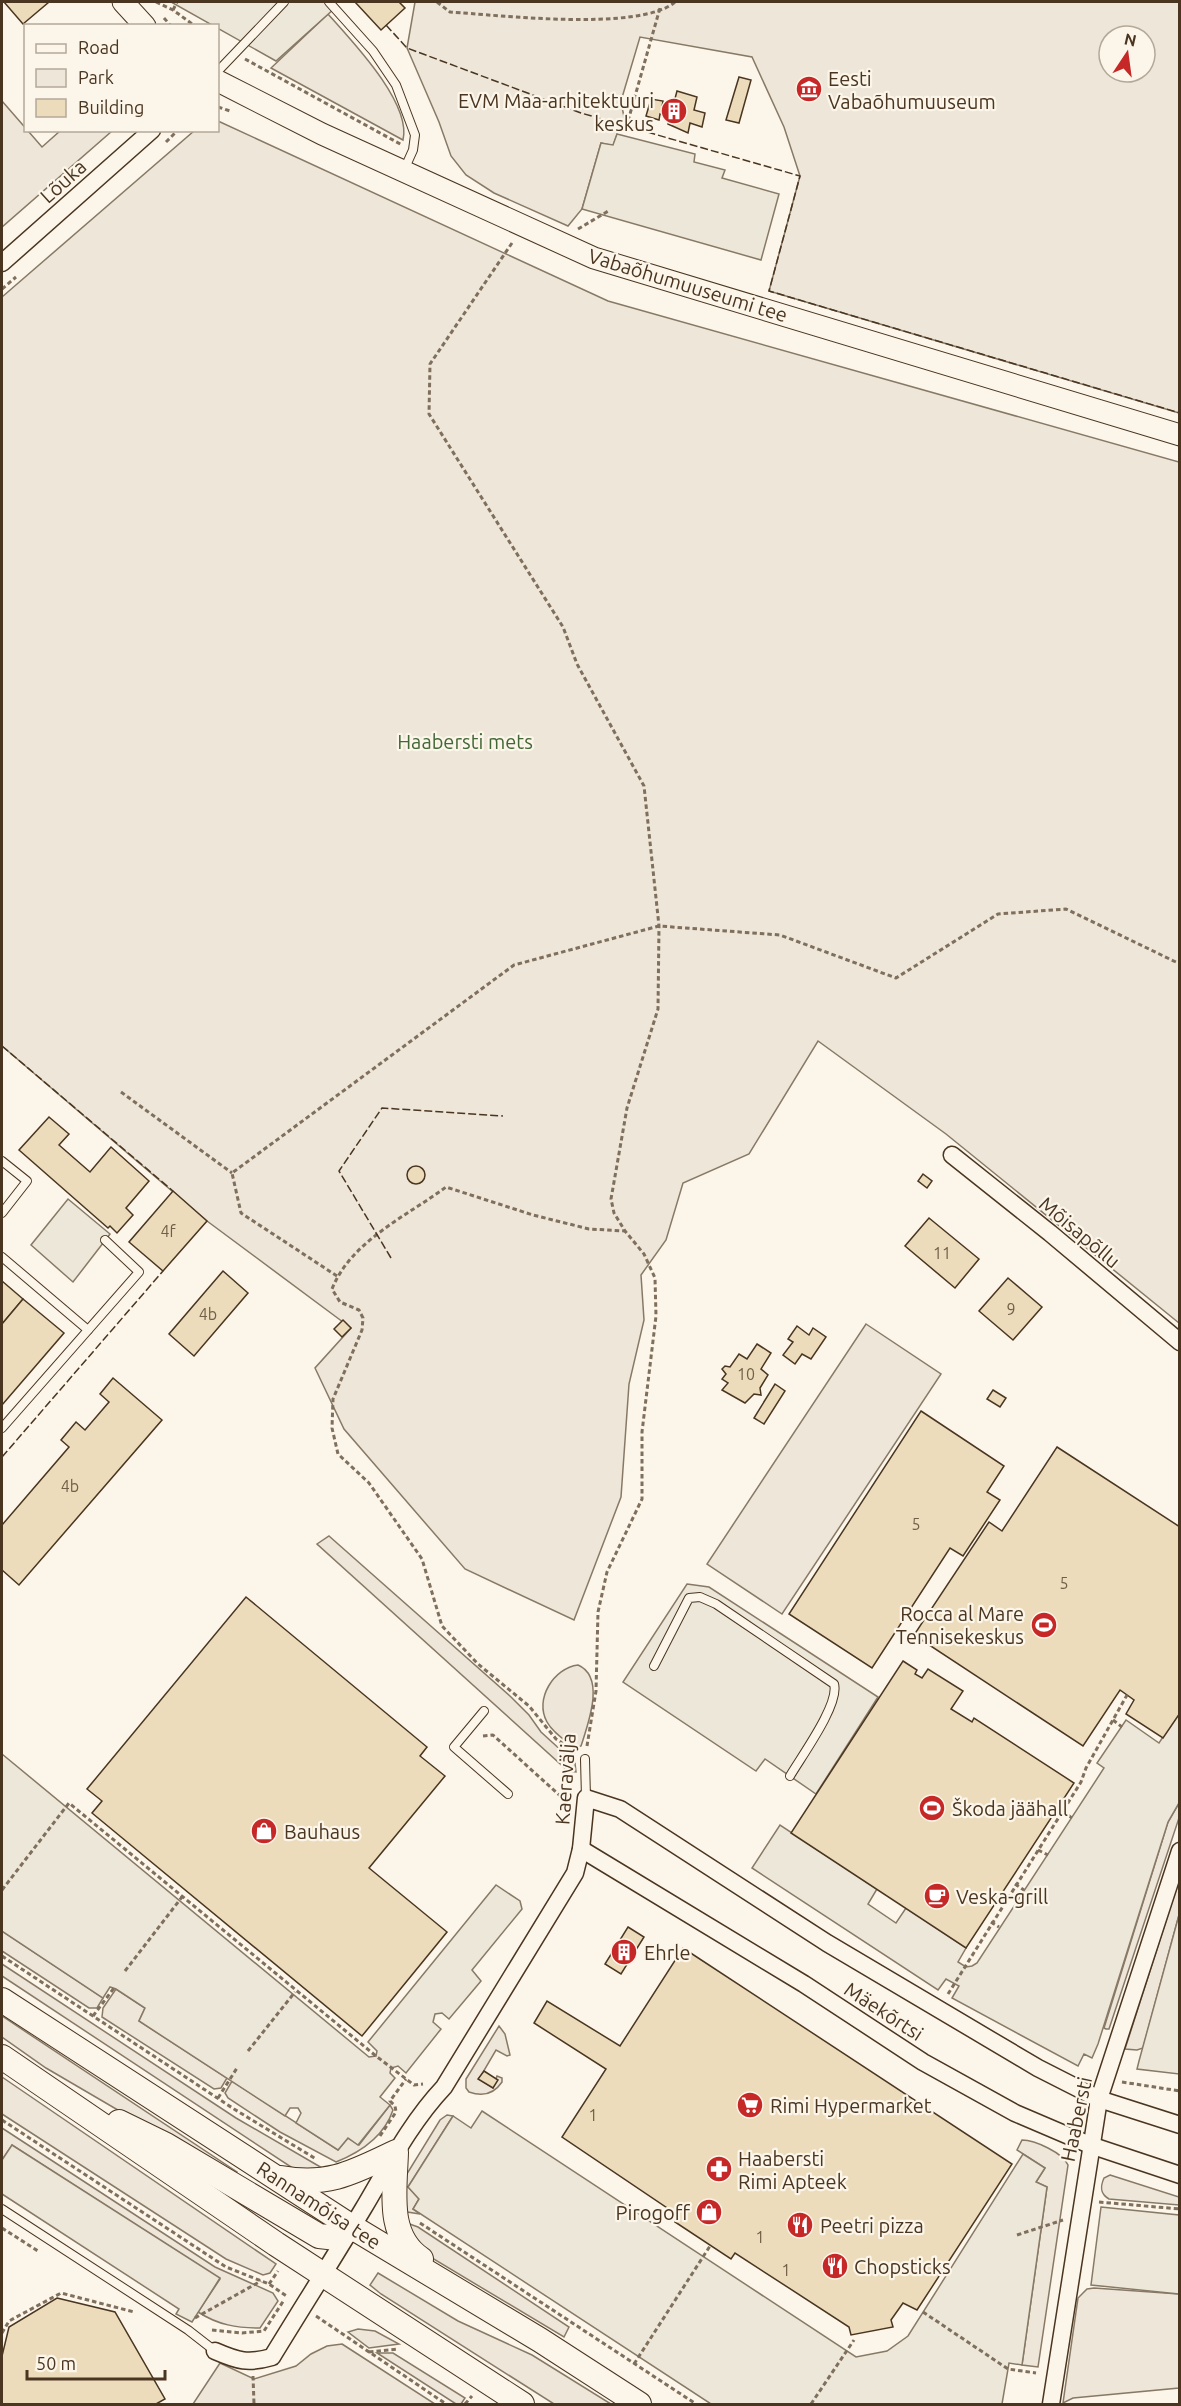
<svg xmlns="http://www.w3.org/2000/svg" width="1181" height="2406" font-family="Ubuntu,sans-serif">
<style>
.green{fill:#ede6d9;stroke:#887966;stroke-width:1.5;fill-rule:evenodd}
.parking{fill:#ede7d9;stroke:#887966;stroke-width:1.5}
.building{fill:#ecdcbc;stroke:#4a3520;stroke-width:1.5}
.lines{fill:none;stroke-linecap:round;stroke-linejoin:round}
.service-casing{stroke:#4a3520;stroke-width:10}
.minor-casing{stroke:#4a3520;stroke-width:19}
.tertiary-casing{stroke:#4a3520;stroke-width:23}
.secondary-casing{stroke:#4a3520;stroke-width:26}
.path{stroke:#7f6f5c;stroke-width:3;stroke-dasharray:4.5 3;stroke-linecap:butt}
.service{stroke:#fbf6e9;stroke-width:8}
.minor{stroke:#fbf6e9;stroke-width:16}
.tertiary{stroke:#fbf6e9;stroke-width:21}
.secondary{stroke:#fbf6e9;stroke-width:24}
.fence{stroke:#4a3520;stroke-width:1.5;stroke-dasharray:8 3;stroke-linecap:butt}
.labels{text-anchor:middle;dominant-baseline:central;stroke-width:4.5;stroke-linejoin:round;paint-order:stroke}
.number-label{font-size:16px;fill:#725f47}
.poi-label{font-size:20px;fill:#4a3520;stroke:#fbf6e9;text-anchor:start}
.street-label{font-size:20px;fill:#4a3520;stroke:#fbf6e9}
.park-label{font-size:20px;fill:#436837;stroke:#fbf6e9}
</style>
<rect width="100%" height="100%" fill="#fbf6e9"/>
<g class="green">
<path d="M415,2H1179V413L769,291L800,176L784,127L752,57L640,37L621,101L626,128L620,126L613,146L601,143L582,209L568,226L494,193L466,175L451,156L439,122L407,48ZM1109,36H1145V72H1109Z"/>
<path d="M328,14C351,40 412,103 403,140L271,68Z"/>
<polygon points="2,101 42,147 60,131 112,131 2,227"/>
<polygon points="218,121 608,301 1179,462 1179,1323 946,1134 818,1041 749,1154 683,1183 666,1240 641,1275 644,1320 629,1384 621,1497 574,1620 465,1569 344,1429 315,1368 351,1328 207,1221 2,1046 2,297 194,131 218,130"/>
<polygon points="866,1324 941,1374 782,1614 707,1564"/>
<polygon points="329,1536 511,1697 529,1715 541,1732 575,1763 576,1772 568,1771 317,1544"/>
<path d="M578,1665C606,1677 588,1724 581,1746L575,1748C565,1740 553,1733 547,1722C534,1699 554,1668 578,1665Z"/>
<polygon points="1179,1803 1179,1818 1109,2029 1106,2029 1104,2028 1168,1822"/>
<polygon points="1179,1880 1179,1915 1143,2048 1137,2050 1125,2049"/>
<polygon points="2,1931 103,1998 97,2008 89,2008 2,1951"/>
<polygon points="2,1964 236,2118 329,2172 294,2169 2,1976"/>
<polygon points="116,1989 145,2008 139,2021 227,2078 221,2088 214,2089 102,2017 103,2008"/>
<polygon points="2,2016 237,2172 234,2178 46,2068 2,2037"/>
<path d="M499,2026L505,2034L510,2055L507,2056L496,2050L479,2079L493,2088L497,2076L502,2078V2082C494,2094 483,2097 469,2092L466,2088V2079Z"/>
<polygon points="2,2077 276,2264 270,2273 263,2275 226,2259 2,2114"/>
<path d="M232,2081L338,2150L348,2138L359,2145L390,2105L393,2110C384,2137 361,2152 336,2162L280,2132L228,2098L225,2093Z"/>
<polygon points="447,2115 453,2116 408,2187 419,2199 413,2209 420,2214 401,2211 405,2177 440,2120"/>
<path d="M2,2128L215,2267L273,2293L278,2301L260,2328C237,2328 218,2325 198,2312L220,2279L12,2145L2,2160Z"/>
<path d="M1022,2140C1035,2140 1063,2153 1068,2165L1038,2367L1022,2365L1047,2187L1036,2182L1045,2168L1017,2150Z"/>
<path d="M1110,2175L1179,2197V2205L1109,2199C1100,2194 1100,2187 1104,2178Z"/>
<polygon points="404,2222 418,2227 569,2327 564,2337 422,2252"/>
<polygon points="378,2273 458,2321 532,2355 611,2404 554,2404 381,2294 370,2285"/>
<polygon points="1094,2288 1179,2294 1179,2388 1073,2398 1063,2403 1078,2298 1087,2289"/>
<polygon points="358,2329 375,2331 399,2344 369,2348 348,2332"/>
<polygon points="342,2344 435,2404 193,2404 220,2363 254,2379 296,2366 311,2354 327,2346"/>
<polygon points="377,2353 393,2353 465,2398 461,2404 456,2404"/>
</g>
<g class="parking">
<polygon points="171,2 329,2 335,8 276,61"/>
<polygon points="617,134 695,154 694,162 725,170 722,178 779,194 761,260 582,209 601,143 613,145"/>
<polygon points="68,1199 110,1234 73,1282 31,1245"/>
<polygon points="687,1584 709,1587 878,1697 816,1794 765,1759 756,1771 623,1682"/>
<polygon points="1179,1713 1179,1803 1168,1822 1098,2044 1092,2058 1084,2054 1078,2066 952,1998 959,1986 946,1979 938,1990 752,1868 780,1825 877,1889 868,1904 896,1923 906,1908 966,1948 958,1962 966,1967 972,1966 977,1963 1104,1768 1097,1763 1126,1720 1159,1743"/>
<polygon points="2,1754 369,2057 376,2056 377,2051 368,2042 496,1885 520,1901 522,1909 472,1970 481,1981 449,2019 442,2013 435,2014 433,2022 441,2029 406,2073 398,2066 391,2068 390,2073 395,2078 380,2097 390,2105 358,2145 348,2138 338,2150 296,2123 301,2113 298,2108 290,2108 285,2116 139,2021 145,2008 116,1989 110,1987 103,1998 2,1931"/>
<polygon points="1179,1915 1179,2074 1137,2069 1139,2061"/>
<polygon points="482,2111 856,2357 887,2351 908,2336 1023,2154 1045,2168 1036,2182 1047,2187 1022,2365 1009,2363 1002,2404 711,2404 413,2209 419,2199 408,2187 453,2116 471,2128"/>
<polygon points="12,2145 220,2278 192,2322 176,2314 179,2309 2,2194 2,2160"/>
<polygon points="1101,2207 1179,2215 1179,2294 1091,2285"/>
</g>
<g class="building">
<polygon points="4,2 49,2 23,24"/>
<polygon points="355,2 399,2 405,8 381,30"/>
<polygon points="739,77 751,80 739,123 726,120"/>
<polygon points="677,91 697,97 694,110 705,113 702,127 690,123 688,133 668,124 670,117 660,114 659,120 646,116 651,99 663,101 662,107 672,110"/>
<polygon points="49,1117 69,1134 59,1145 90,1172 111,1147 149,1181 126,1208 133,1215 117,1233 110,1226 108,1228 19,1150"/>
<circle cx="416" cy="1175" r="9"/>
<polygon points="923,1174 932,1181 927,1188 918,1181"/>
<polygon points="173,1191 207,1221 163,1271 129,1242"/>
<polygon points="929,1218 979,1259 955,1288 905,1246"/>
<polygon points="223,1271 248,1293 194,1356 169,1334"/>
<polygon points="1008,1278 1042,1307 1013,1340 979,1311"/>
<polygon points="2,1281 23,1299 2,1324"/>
<polygon points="23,1299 64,1333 2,1405 2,1324"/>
<polygon points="343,1320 351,1328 342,1337 334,1329"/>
<polygon points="797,1326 809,1335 813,1328 826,1337 811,1359 802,1354 795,1364 783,1355 793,1342 788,1339"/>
<polygon points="757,1344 771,1353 761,1369 768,1375 760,1388 761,1395 754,1394 745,1403 722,1390 728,1383 722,1379 726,1374 722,1369 725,1366 730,1367 739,1354 747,1359"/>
<polygon points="113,1378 162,1420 19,1585 2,1570 2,1525 69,1447 61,1440 76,1422 85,1430 109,1402 100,1394"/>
<polygon points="775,1384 785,1391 764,1424 754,1418"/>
<polygon points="993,1390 1006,1398 1000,1407 987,1399"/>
<polygon points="921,1411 1004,1466 987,1492 1000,1500 963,1556 950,1548 872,1668 789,1614"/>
<polygon points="1057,1447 1180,1527 1180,1713 1163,1738 1126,1714 1134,1700 1120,1690 1083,1746 914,1635 989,1522 1002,1531"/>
<polygon points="246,1597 427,1747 420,1756 445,1776 369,1868 447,1932 362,2036 92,1813 102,1801 87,1789"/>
<polygon points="903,1661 917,1670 915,1674 922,1678 928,1669 963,1691 951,1709 972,1722 974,1718 1074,1783 966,1948 791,1833"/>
<polygon points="628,1927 644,1937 621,1974 605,1964"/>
<polygon points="683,1948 1012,2164 917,2310 903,2303 891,2320 893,2327 851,2335 849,2327 735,2253 731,2259 675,2222 679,2216 562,2137 606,2069 534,2023 547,2001 620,2046"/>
<polygon points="484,2071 498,2080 493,2088 478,2079"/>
<polygon points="57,2298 115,2312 165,2399 156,2404 2,2404 2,2356 9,2327"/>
</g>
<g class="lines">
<defs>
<g id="service">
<polyline points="329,2 373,51 396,85 415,135 413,150 404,170"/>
<polyline points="218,71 284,2"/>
<polyline points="2,1161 27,1181 2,1213"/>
<polyline points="2,1257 88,1330"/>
<polyline points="2,1428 139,1272 105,1240"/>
<path d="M654,1666L689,1598L700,1597L716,1604L834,1684C840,1704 801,1757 790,1776"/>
<polyline points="484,1711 454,1747 508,1794"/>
<polyline points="585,1759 586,1798"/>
<polyline points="2,2209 188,2330 215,2351"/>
</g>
<g id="minor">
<polyline points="2,263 152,130"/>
<polyline points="952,1155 1050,1233 1180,1342"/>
<polyline points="581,1849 804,1984 923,2062 1015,2113 1090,2145 1180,2175"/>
<path d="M215,2351C238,2361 248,2364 272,2357C302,2308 333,2259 363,2209C388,2167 410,2123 444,2087L575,1873L581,1849L586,1798L620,1809L827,1943L1038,2068L1099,2099L1180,2125"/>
<polyline points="1051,2404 1099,2099 1180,1851"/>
</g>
<g id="tertiary">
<polyline points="123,2 145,26"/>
<polyline points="218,81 322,134 594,258 1180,435"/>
</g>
<g id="secondary">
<polyline points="2,2000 352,2227 540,2340 639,2404"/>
<polyline points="2,2057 276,2244 522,2404"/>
<polyline points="119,2122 166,2145 319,2236 337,2238 352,2227"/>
<path d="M281,2178C328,2187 354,2172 396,2152C395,2190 386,2236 421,2259"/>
</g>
</defs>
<use href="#service" class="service-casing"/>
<use href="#minor" class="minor-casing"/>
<use href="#tertiary" class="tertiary-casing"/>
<use href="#secondary" class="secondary-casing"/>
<g class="path">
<polyline points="156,2 173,10 195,26"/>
<path d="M437,2L450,12C498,15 640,32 675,2"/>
<polyline points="173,10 177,2"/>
<polyline points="164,18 171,26"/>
<polyline points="245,59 402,145"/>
<polyline points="218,107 230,111"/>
<polyline points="626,128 660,8"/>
<polyline points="166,142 178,130"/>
<polyline points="578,229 610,210"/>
<polyline points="512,243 430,364 429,414 563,627 577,664 644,786 659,926 658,1009 627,1108 611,1199 614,1213 625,1231 644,1254 655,1278 656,1316 642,1432 642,1499 607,1572 598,1612 596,1691 587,1746"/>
<polyline points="2,289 16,277"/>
<polyline points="121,1092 232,1173"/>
<polyline points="337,1276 241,1213 232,1173 514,965 659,926 780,935 896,978 998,914 1066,909 1180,964"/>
<polyline points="1113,1720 1122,1727"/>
<polyline points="483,1736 493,1735 568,1803"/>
<path d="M576,1752L556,1739L529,1706L478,1664L442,1626L422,1559L369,1483L338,1454L332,1428L333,1399L362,1330L363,1318L359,1310L340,1302L332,1289C351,1241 407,1216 446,1187L533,1215L589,1229L625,1231"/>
<polyline points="1062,1811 1072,1818"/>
<polyline points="1038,1850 1048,1855"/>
<polyline points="1015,1884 1024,1890"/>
<polyline points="2,1890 69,1803 376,2056 414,2085 423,2084"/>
<polyline points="991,1922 999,1927"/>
<polyline points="2,1956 234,2109 316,2159"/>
<polyline points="125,1971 182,1897"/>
<polyline points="948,1994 1081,1782 1086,1768 1127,1695"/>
<polyline points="93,2016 114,1988"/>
<polyline points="248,2051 295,1992"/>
<polyline points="1122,2082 1180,2091"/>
<polyline points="218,2098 237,2068"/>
<polyline points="2,2120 226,2267 269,2284 288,2297"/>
<polyline points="380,2136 396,2112 395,2106 390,2101 406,2079"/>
<polyline points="1099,2202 1180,2209"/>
<polyline points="420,2223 696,2404"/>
<polyline points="2,2228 38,2251"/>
<polyline points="1017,2235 1063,2220"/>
<polyline points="269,2284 278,2271"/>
<polyline points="923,2312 1008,2369 1036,2373"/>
<polyline points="316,2316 446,2404"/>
<polyline points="195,2318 261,2281"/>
<polyline points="212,2330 242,2333 264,2331 284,2300"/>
<polyline points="2,2333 9,2321 61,2293 134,2312"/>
<polyline points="369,2352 398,2349"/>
<polyline points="634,2364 710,2246"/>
<polyline points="253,2376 254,2404"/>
<polyline points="465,2404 472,2396"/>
<polyline points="811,2404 854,2340"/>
</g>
<use href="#service" class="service"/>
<use href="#minor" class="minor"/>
<use href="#tertiary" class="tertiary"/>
<use href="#secondary" class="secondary"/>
<g class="fence">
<polyline points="386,25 407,48 581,113 800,176 769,291 1180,413"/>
<polyline points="2,1046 173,1191"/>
<polyline points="391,1258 339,1171 382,1108 503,1116"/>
<polyline points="2,1457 163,1271"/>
</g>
</g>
<defs>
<symbol id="museum-disc" viewBox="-11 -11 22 22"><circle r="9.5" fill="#c62828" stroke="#fbf6e9"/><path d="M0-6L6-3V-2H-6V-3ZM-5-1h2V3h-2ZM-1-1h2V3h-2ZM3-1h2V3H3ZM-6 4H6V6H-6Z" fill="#fff"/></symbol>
<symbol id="building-disc" viewBox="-11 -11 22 22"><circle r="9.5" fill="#c62828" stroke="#fbf6e9"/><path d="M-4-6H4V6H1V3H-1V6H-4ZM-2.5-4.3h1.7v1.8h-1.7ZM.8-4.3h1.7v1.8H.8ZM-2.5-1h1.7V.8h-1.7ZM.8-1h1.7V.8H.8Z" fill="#fff"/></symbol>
<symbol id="stadium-disc" viewBox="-11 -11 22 22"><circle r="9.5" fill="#c62828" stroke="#fbf6e9"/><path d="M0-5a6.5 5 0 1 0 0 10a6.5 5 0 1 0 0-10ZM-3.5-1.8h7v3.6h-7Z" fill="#fff"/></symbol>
<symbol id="shop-disc" viewBox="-11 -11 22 22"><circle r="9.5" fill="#c62828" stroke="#fbf6e9"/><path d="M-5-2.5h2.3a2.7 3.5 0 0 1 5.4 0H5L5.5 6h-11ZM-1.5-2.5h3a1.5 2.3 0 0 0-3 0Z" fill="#fff"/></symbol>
<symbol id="cafe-disc" viewBox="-11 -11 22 22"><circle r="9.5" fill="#c62828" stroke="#fbf6e9"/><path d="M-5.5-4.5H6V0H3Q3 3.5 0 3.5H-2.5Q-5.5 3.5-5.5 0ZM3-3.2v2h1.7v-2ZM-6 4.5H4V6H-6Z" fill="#fff"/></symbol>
<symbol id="supermarket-disc" viewBox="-11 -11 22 22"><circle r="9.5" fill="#c62828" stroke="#fbf6e9"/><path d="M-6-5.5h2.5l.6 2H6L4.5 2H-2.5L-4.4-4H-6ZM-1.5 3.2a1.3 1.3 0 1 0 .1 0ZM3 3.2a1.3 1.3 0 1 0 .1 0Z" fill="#fff"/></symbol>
<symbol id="pharmacy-disc" viewBox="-11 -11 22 22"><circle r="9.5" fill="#c62828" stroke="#fbf6e9"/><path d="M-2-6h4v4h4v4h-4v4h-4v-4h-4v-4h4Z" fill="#fff"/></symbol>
<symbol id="restaurant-disc" viewBox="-11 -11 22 22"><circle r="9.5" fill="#c62828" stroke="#fbf6e9"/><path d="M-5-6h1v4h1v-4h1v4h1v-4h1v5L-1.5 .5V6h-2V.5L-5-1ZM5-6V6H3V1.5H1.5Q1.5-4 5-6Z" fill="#fff"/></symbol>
</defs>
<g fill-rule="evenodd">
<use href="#museum-disc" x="794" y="74" width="30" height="30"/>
<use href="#building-disc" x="659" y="96" width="30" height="30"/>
<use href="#stadium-disc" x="1029" y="1610" width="30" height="30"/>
<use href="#stadium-disc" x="917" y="1793" width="30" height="30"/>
<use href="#shop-disc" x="249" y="1816" width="30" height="30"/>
<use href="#cafe-disc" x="922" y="1881" width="30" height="30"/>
<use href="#building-disc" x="609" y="1937" width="30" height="30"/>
<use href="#supermarket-disc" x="735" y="2090" width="30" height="30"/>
<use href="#pharmacy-disc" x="704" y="2154" width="30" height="30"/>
<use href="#shop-disc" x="694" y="2197" width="30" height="30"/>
<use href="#restaurant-disc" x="785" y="2210" width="30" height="30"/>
<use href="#restaurant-disc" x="820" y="2251" width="30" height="30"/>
</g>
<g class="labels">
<g class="number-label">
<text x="168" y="1231">4f</text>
<text x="942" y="1253">11</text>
<text x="1011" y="1309">9</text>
<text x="208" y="1314">4b</text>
<text x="746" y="1374">10</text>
<text x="70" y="1486">4b</text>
<text x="916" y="1524">5</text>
<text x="1064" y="1583">5</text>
<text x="593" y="2115">1</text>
<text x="760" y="2237">1</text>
<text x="786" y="2270">1</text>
</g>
<g class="poi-label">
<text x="828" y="78">Eesti<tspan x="828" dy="23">Vabaõhumuuseum</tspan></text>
<text x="654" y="100" text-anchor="end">EVM Maa-arhitektuuri<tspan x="654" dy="23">keskus</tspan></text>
<text x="1024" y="1613" text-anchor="end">Rocca al Mare<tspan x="1024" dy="23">Tennisekeskus</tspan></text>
<text x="952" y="1808">Škoda jäähall</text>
<text x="284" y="1831">Bauhaus</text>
<text x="956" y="1896">Veska-grill</text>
<text x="644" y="1952">Ehrle</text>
<text x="770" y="2105">Rimi Hypermarket</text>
<text x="738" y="2158">Haabersti<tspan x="738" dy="23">Rimi Apteek</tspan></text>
<text x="690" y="2212" text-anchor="end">Pirogoff</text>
<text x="820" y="2225">Peetri pizza</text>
<text x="854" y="2266">Chopsticks</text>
</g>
<g class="street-label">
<text transform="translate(63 181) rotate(-42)">Lõuka</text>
<text transform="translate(688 285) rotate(17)">Vabaõhumuuseumi tee</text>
<text transform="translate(1080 1232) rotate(40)">Mõisapõllu</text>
<text transform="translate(565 1779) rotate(-86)">Kaeravälja</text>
<text transform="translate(884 2011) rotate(33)">Mäekõrtsi</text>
<text transform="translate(1076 2119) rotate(-78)">Haabersti</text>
<text transform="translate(319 2205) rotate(33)">Rannamõisa tee</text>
</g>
<g class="park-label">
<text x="465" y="741">Haabersti mets</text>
</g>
</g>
<rect width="1181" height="2406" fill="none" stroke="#4a3520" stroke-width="6"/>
<rect x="24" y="24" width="195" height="108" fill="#fbf6e9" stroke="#b4a999" stroke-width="1.5"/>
<rect x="36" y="44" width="30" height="9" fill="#fbf6e9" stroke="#b4a999" stroke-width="1.5"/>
<text x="78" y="54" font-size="18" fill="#4a3520">Road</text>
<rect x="36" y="69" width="30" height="18" fill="#ede6d9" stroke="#b4a999" stroke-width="1.5"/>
<text x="78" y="84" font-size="18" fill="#4a3520">Park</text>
<rect x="36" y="99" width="30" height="18" fill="#ecdcbc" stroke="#b4a999" stroke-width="1.5"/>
<text x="78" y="114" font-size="18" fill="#4a3520">Building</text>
<g transform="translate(1127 54) rotate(13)"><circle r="28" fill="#fbf6e9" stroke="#b4a999" stroke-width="1.5"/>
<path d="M0-4.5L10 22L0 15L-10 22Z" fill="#c62828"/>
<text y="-9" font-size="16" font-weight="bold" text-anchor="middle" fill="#4a3520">N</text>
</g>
<path d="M27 2370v9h138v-9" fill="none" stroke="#4a3520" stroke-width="3"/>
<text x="36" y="2370" font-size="18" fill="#4a3520" stroke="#fbf6e9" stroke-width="4.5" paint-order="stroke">50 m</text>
</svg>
